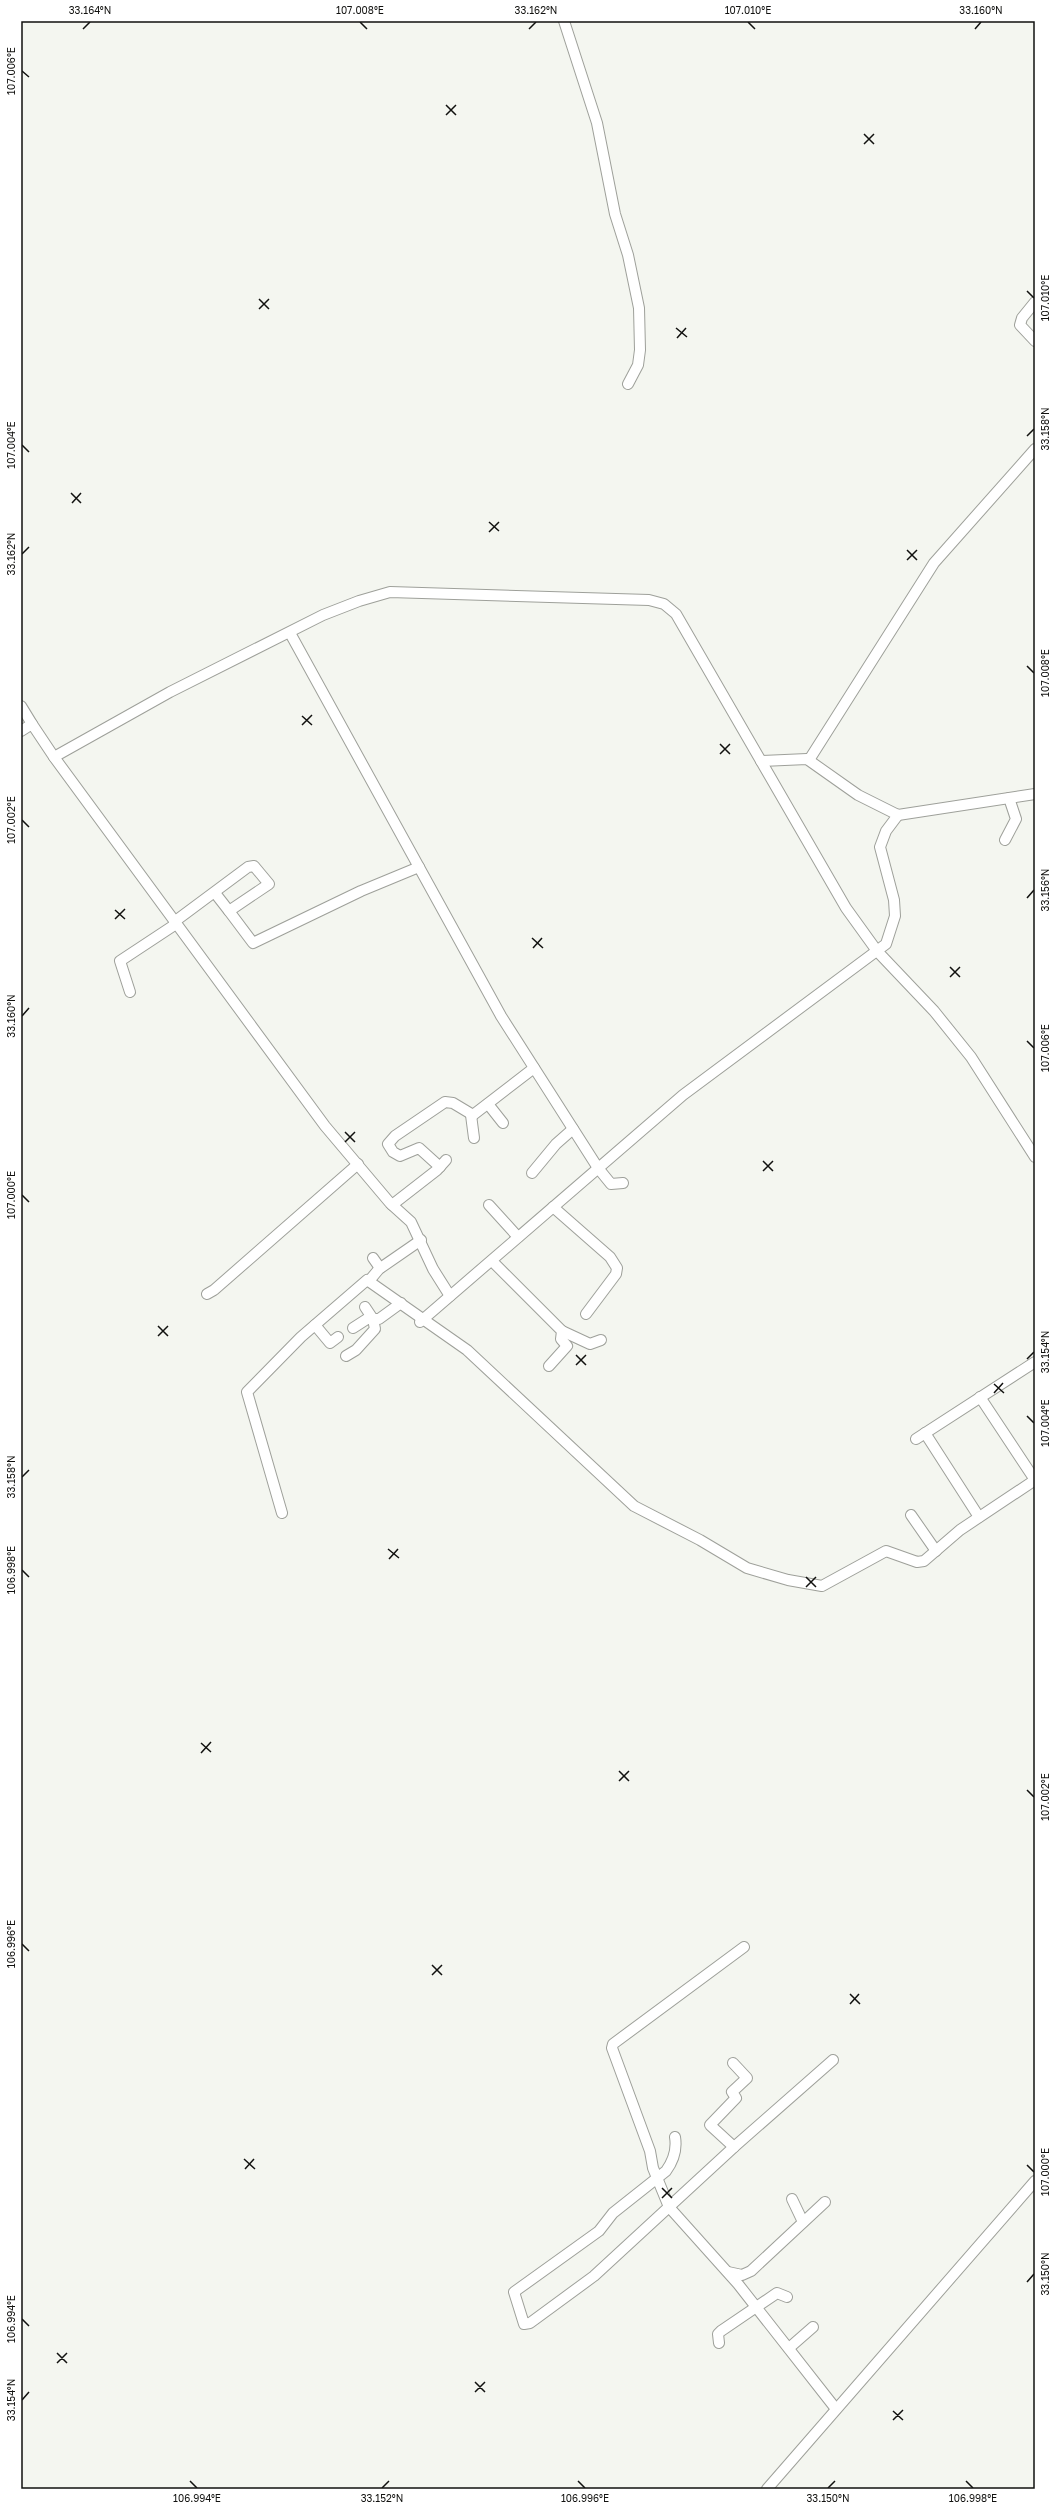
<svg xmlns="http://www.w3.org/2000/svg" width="1056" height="2510" font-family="'Golos Text',sans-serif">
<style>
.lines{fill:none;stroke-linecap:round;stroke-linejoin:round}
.minor-casing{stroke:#9ea09a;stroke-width:12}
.minor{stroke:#fff;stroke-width:10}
.ticks{fill:none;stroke:#11110f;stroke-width:1.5}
.neatline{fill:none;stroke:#11110f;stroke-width:1.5}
.ticks-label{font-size:10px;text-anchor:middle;fill:#11110f}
</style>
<rect width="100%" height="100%" fill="#f4f6f0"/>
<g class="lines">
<defs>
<g id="minor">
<polyline points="564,21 597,123 615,214 628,255 639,308 640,350 638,365 628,384"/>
<polyline points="1035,302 1022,318 1020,325 1035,341"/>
<polyline points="290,633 501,1016 598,1168 611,1184 623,1183"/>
<polyline points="21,706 32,724"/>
<polyline points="21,731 32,724 54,757 170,692 323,615 359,601 390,592 649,600 664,604 676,614 846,908 877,951 934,1011 971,1057 1035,1157"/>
<polyline points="54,757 325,1126 390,1203 411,1222 433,1269 450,1296"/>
<polyline points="809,760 934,563 1035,449"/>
<polyline points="761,761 807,759 858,795 898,815 1035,794"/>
<polyline points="1005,840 1016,819 1009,798"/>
<polyline points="215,893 229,911"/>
<polyline points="174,922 248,867 254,866 269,884 229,911 253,943 361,891 419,867"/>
<polyline points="130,992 120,961 176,924"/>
<polyline points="488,1104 503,1123"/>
<polyline points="471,1115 474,1138"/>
<polyline points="440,1167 419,1148 400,1156 393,1152 388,1144 395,1136 445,1102 453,1103 473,1115 534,1068"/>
<polyline points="532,1173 556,1144 573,1129"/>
<polyline points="392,1205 437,1170 446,1160"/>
<polyline points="489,1205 518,1237"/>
<polyline points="553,1207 610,1257 617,1268 616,1274 586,1314"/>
<polyline points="373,1258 380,1268"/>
<polyline points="492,1261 562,1331 561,1339 567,1346 549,1366"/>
<polyline points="369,1281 379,1269 421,1240"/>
<polyline points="207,1294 214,1290 358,1164"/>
<polyline points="420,1322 683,1095 886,944 895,916 894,900 880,847 886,831 898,815"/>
<polyline points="315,1325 330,1343 338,1337"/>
<polyline points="353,1328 367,1319 379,1319 401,1303"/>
<polyline points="562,1331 590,1344 601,1340"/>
<polyline points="346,1356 356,1350 375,1329 373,1319 365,1307"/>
<polyline points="980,1397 1035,1480"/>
<polyline points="925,1433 979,1517"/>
<polyline points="916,1439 1035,1362"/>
<polyline points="282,1513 247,1392 301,1337 367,1280 467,1350 634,1506 700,1540 747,1568 788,1580 822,1586 886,1551 917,1562 924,1561 960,1530 1035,1480"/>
<polyline points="911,1515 936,1551"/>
<polyline points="744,1947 613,2044 612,2048 650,2151 653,2168 669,2207 738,2284 836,2409"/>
<polyline points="733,2063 747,2078 732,2092 736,2098 710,2125 734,2147"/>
<path d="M675,2137C677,2149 674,2160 666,2171L613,2213L599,2231L514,2292L524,2324L530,2323L594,2276L734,2147L833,2060"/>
<polyline points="792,2199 803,2222"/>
<polyline points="728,2272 742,2275 751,2271 825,2202"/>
<polyline points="719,2343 718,2334 721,2331 777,2293 787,2297"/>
<polyline points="789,2348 813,2327"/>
<polyline points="767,2489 1035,2181"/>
</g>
</defs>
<use href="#minor" class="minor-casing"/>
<use href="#minor" class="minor"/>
</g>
<path class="ticks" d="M360,22L367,29M748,22L755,29M83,29L90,22M529,29L536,22M975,29L981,22M22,71L29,77M446,105L456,115M446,115L456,105M864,134L874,144M864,144L874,134M1027,291L1034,298M259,299L269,309M259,309L269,299M676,328L687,337M677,338L686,328M1027,436L1034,429M22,445L29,452M71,493L81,503M72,503L81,493M489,522L499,531M489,532L499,522M907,550L917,560M22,554L29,547M907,560L917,550M1027,666L1034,673M302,716L312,725M302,725L312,715M720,744L730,754M720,754L730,744M22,820L29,827M1027,898L1034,890M115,910L125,919M115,919L125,909M532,938L543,948M533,948L542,938M950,967L960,977M950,977L960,967M22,1016L29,1008M1027,1041L1034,1048M345,1132L355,1142M345,1142L355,1132M763,1161L773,1171M763,1171L773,1161M22,1195L29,1202M158,1326L168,1336M158,1336L168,1326M576,1355L586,1365M1027,1359L1034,1352M576,1365L586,1355M994,1384L1004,1393M994,1393L1003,1383M1027,1416L1034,1423M22,1477L29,1470M388,1549L399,1558M389,1559L398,1549M22,1570L29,1577M806,1577L816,1587M806,1587L816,1577M201,1743L211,1752M201,1753L211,1742M619,1771L629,1781M619,1781L629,1771M1027,1790L1034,1797M22,1944L29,1951M432,1965L442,1975M432,1975L442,1965M850,1994L860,2004M850,2004L859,1994M244,2159L255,2169M1027,2165L1034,2172M245,2169L254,2159M662,2188L672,2198M662,2198L672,2188M1027,2282L1034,2274M22,2319L29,2326M57,2353L67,2363M57,2363L67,2353M475,2382L485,2392M475,2392L485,2382M22,2400L29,2392M893,2411L903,2420M893,2420L903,2410M190,2481L197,2488M578,2481L585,2488M966,2481L973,2488M382,2488L389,2481M828,2488L835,2481"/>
<rect width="1056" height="2510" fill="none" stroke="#ffffff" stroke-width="44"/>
<rect x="22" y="22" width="1012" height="2466" class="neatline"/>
<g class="ticks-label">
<text x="90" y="14">33.164°N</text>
<text x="360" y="14">107.008°E</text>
<text x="536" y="14">33.162°N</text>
<text x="748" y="14">107.010°E</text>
<text x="981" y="14">33.160°N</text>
<text transform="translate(11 71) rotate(-90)" y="4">107.006°E</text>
<text transform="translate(1045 298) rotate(-90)" y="4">107.010°E</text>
<text transform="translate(1045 429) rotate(-90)" y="4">33.158°N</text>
<text transform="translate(11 445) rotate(-90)" y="4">107.004°E</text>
<text transform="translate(11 554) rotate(-90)" y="4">33.162°N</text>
<text transform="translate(1045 673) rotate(-90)" y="4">107.008°E</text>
<text transform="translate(11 820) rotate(-90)" y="4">107.002°E</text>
<text transform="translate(1045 890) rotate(-90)" y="4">33.156°N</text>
<text transform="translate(11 1016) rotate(-90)" y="4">33.160°N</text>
<text transform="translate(1045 1048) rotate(-90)" y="4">107.006°E</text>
<text transform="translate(11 1195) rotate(-90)" y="4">107.000°E</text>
<text transform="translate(1045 1352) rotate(-90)" y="4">33.154°N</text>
<text transform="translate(1045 1423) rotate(-90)" y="4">107.004°E</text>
<text transform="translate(11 1477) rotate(-90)" y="4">33.158°N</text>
<text transform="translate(11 1570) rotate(-90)" y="4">106.998°E</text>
<text transform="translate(1045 1797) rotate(-90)" y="4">107.002°E</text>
<text transform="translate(11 1944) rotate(-90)" y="4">106.996°E</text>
<text transform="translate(1045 2172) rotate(-90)" y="4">107.000°E</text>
<text transform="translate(1045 2274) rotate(-90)" y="4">33.150°N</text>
<text transform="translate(11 2319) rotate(-90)" y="4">106.994°E</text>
<text transform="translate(11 2400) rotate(-90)" y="4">33.154°N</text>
<text x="197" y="2502">106.994°E</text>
<text x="382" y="2502">33.152°N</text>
<text x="585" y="2502">106.996°E</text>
<text x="828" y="2502">33.150°N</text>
<text x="973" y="2502">106.998°E</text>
</g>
</svg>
